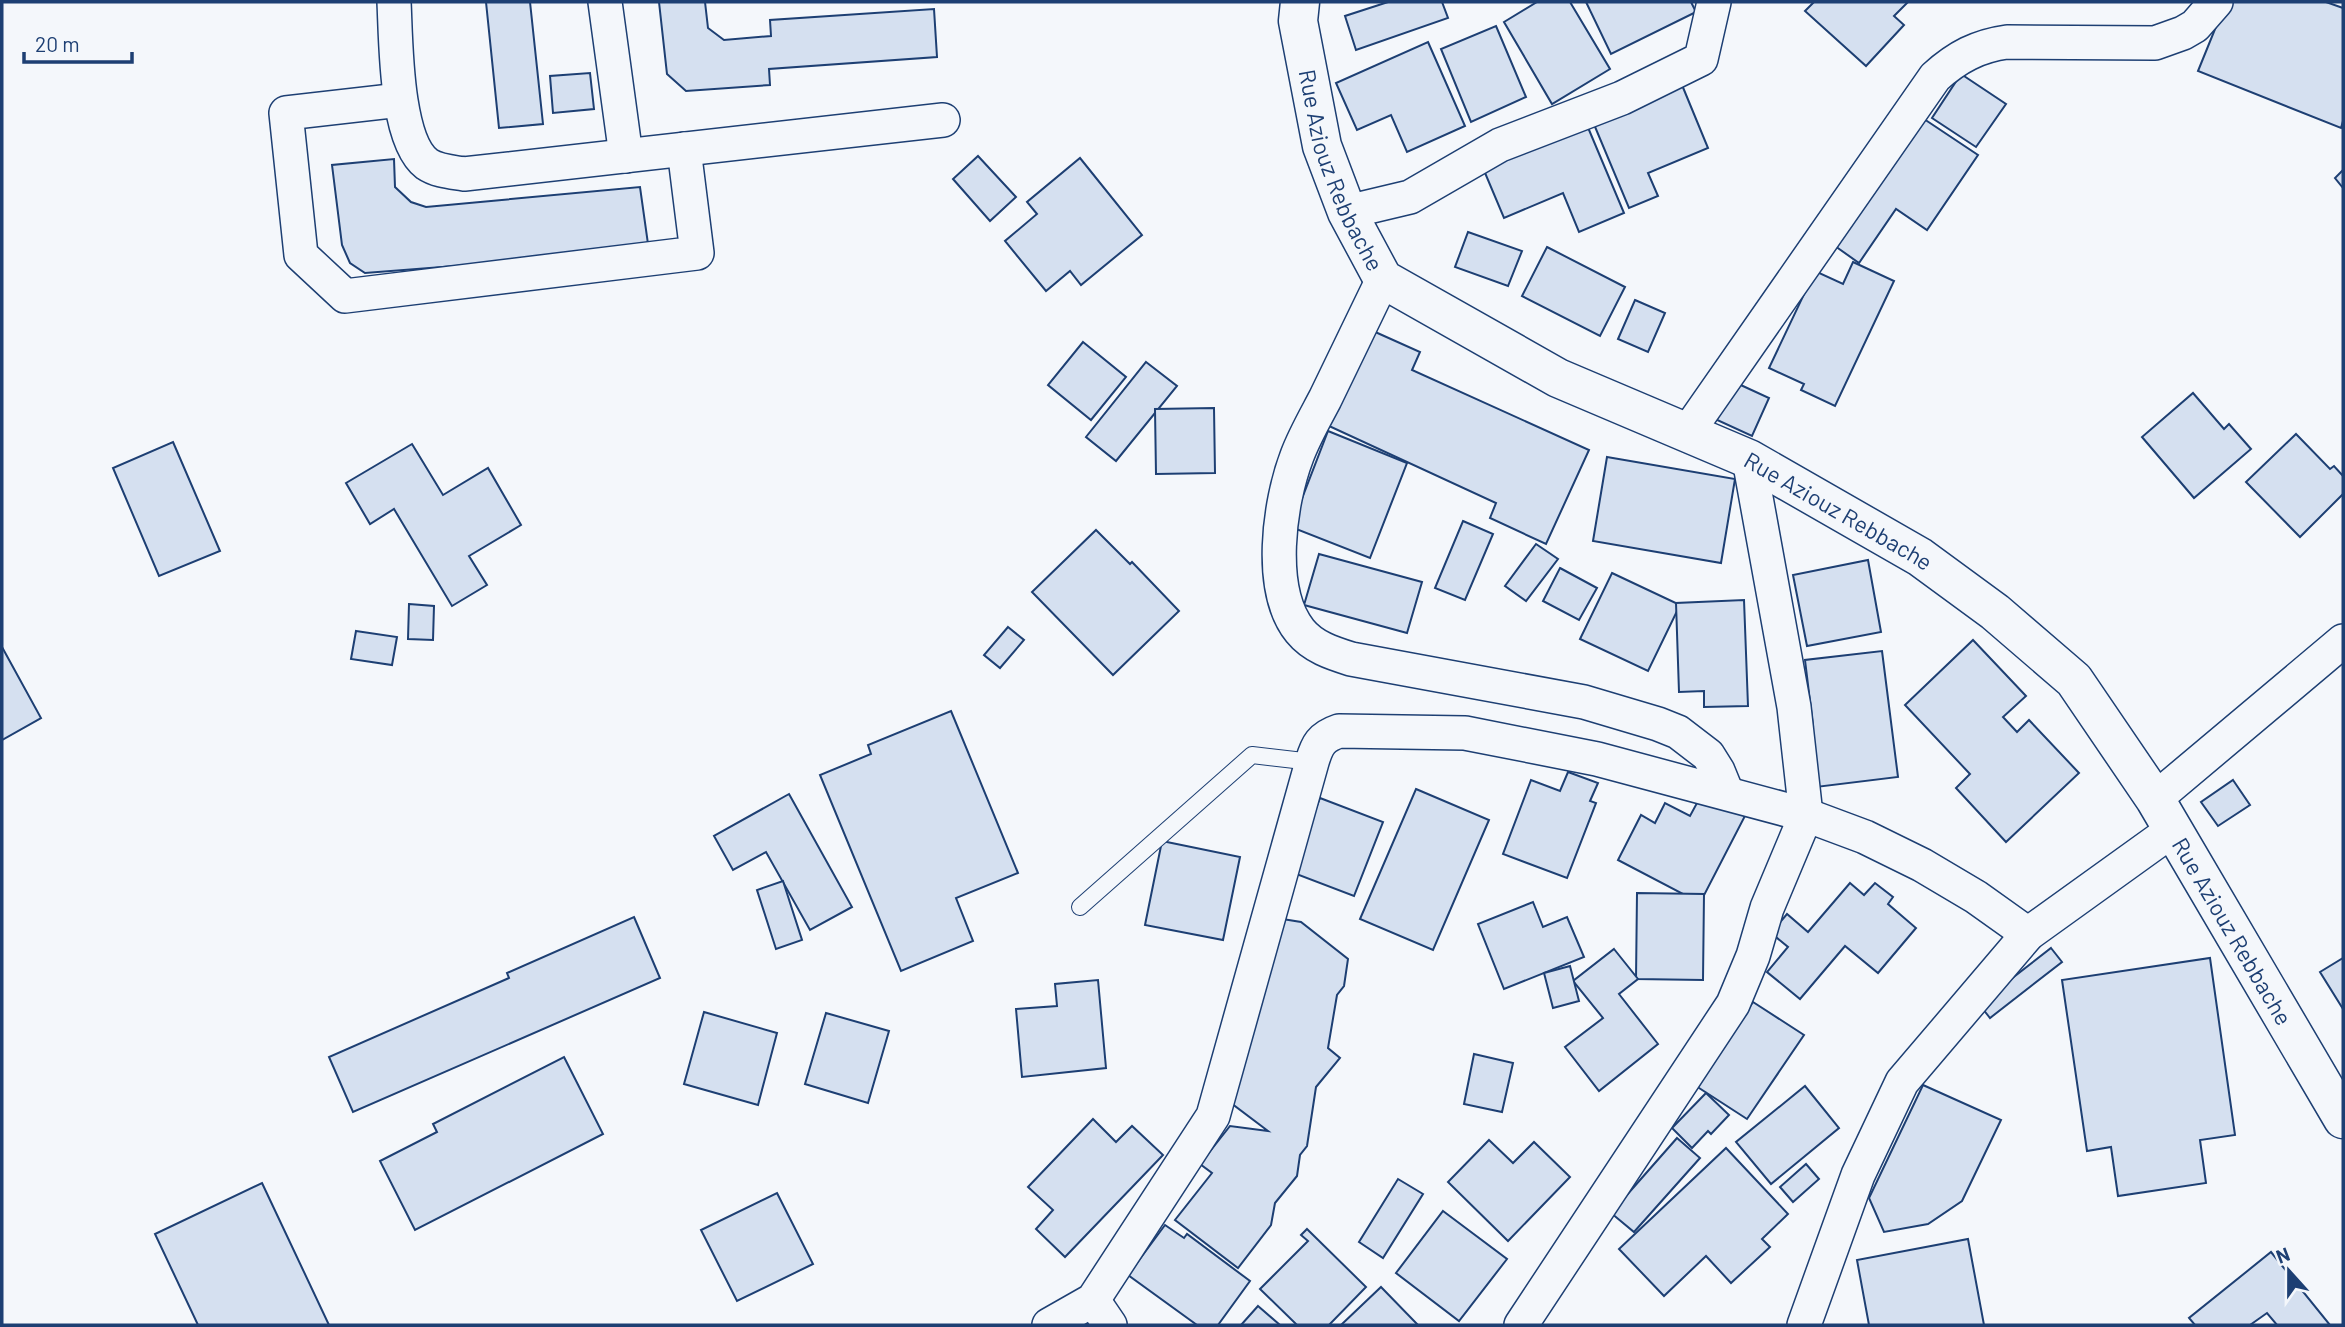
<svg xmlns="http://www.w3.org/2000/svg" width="2345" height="1327" font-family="Barlow,sans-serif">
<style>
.building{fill:#d5e0f0;stroke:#1d3f73;stroke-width:2}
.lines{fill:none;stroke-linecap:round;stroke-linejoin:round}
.lane-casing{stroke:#1d3f73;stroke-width:18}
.street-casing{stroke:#1d3f73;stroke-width:36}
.secondary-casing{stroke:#1d3f73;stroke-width:41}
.lane{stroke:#f4f7fb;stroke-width:16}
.street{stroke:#f4f7fb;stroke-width:33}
.secondary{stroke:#f4f7fb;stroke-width:38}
.labels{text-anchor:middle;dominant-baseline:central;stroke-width:5;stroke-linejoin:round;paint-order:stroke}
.street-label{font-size:23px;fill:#1d3f73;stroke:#f4f7fb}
</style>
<rect width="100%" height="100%" fill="#f4f7fb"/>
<g class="building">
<polygon points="486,2 530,2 543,124 499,128"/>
<polygon points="659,2 705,2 708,28 724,40 771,36 770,20 934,9 937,57 769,69 770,85 686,91 667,74"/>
<polygon points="1388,2 1442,2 1448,18 1356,50 1345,16"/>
<polygon points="1537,2 1570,2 1610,69 1552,104 1504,22"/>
<polygon points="1586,2 1691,2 1696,12 1611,54"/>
<polygon points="1814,2 1908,2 1894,16 1904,25 1866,66 1805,11"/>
<polygon points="2226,2 2326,2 2343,8 2343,121 2341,128 2198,71"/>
<polygon points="1496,26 1526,97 1471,122 1441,49"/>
<polygon points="1428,42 1465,126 1407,152 1391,115 1357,130 1336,83"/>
<polygon points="590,73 594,109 553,113 550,76"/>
<polygon points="1961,74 2006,104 1976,147 1932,118"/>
<polygon points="1682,85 1708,148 1648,173 1658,196 1629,208 1593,122"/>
<polygon points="1921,117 1978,155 1927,230 1896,209 1859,263 1835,246"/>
<polygon points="1584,118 1624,213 1579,232 1563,193 1504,218 1480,161"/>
<polygon points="978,156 1016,197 990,221 953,179"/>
<polygon points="1080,158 1142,235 1081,285 1070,271 1046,291 1005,241 1037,214 1027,202"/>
<polygon points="394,159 395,187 411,202 426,207 640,187 649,251 365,273 350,263 342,245 332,165"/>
<polygon points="2343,170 2343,188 2335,178"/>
<polygon points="1468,232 1522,251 1508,286 1455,267"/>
<polygon points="1547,247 1625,287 1600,336 1522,296"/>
<polygon points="1853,262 1894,281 1835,406 1801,390 1804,384 1769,368 1815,271 1843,284"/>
<polygon points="1635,300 1665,313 1648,352 1618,339"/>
<polygon points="1373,331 1420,352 1412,370 1589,450 1546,544 1490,518 1496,503 1329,426"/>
<polygon points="1083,342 1126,377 1091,420 1048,385"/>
<polygon points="1146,362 1177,386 1116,461 1086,437"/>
<polygon points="1732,381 1769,398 1752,436 1715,419"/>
<polygon points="2193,393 2224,429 2229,424 2251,449 2194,498 2142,437"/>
<polygon points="1214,408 1215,473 1156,474 1155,409"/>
<polygon points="1328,431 1407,463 1370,558 1291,527"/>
<polygon points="2296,434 2330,469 2334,466 2343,476 2343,494 2300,537 2246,482"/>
<polygon points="173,442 220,551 159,576 113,468"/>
<polygon points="412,444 443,495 488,468 521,525 469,556 487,585 452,606 394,509 370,524 346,483"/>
<polygon points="1607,457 1735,479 1721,563 1593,541"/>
<polygon points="1463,521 1493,534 1465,600 1435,588"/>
<polygon points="1096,530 1130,564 1132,562 1179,611 1113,675 1032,592"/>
<polygon points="1536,544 1558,559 1526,601 1505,586"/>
<polygon points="1319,554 1422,582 1407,633 1304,605"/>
<polygon points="1868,560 1881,632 1807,646 1793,575"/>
<polygon points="1560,568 1597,588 1579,620 1543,601"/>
<polygon points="1612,573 1680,605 1648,671 1580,639"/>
<polygon points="1744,600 1748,706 1704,707 1704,691 1679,692 1676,603"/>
<polygon points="409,604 434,606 433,640 408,639"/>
<polygon points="1008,627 1024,640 1000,668 984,655"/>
<polygon points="356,631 397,637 392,665 351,659"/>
<polygon points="1973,640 2026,696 2003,717 2017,732 2029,720 2079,773 2006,842 1956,788 1970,774 1905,705"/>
<polygon points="2,647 41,718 2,740"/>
<polygon points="1882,651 1898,777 1808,788 1801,727 1813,726 1805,660"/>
<polygon points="951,711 1018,873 956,898 973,941 901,971 820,775 871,754 868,745"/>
<polygon points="1568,772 1598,783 1590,801 1596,803 1567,878 1503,854 1531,780 1560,791"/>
<polygon points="2233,780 2250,805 2218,826 2201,802"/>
<polygon points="1416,789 1489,820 1433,950 1360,919"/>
<polygon points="1704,790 1747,812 1700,903 1618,860 1641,815 1655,823 1665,803 1690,816"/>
<polygon points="789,794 852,907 810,930 766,852 733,870 714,836"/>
<polygon points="1320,798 1383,822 1354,896 1291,872"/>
<polygon points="1162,841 1240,857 1223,940 1145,925"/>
<polygon points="783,881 802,940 776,949 757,890"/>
<polygon points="1850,883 1864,895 1875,883 1893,897 1888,904 1916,928 1878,973 1845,946 1800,999 1767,972 1788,947 1771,933 1787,914 1808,932"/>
<polygon points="1637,893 1704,894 1703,980 1636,979"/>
<polygon points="1533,902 1543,927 1567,917 1584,957 1504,989 1478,924"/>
<polygon points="634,917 660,978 353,1112 329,1057 509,978 507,973"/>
<polygon points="1270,917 1301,922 1348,959 1344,986 1337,995 1328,1048 1340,1058 1316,1087 1307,1146 1300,1155 1297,1176 1275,1203 1271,1225 1238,1268 1175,1220 1212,1173 1200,1164 1230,1126 1268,1131 1231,1103"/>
<polygon points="2051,948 2062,962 1990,1018 1979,1004"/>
<polygon points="1614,949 1638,979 1619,994 1658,1044 1599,1091 1565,1047 1603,1018 1573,981"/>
<polygon points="2210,958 2235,1135 2200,1140 2206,1183 2118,1196 2111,1147 2087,1151 2062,980"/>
<polygon points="2343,958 2343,1009 2320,972"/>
<polygon points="1570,966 1579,1001 1553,1008 1544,973"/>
<polygon points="1098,980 1106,1068 1022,1077 1016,1009 1057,1006 1055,984"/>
<polygon points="1753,1002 1804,1035 1747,1119 1696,1086"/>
<polygon points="704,1012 777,1033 758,1105 684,1084"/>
<polygon points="826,1013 889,1031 868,1103 805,1084"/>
<polygon points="1474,1054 1513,1063 1502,1112 1464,1104"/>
<polygon points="564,1057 603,1134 415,1230 380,1161 437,1132 433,1124"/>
<polygon points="1923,1085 2001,1120 1962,1201 1928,1224 1884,1232 1869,1198"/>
<polygon points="1805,1086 1839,1128 1771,1184 1736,1142"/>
<polygon points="1706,1093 1729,1115 1711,1134 1708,1131 1692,1148 1672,1128"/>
<polygon points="1093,1119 1116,1142 1132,1126 1163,1155 1065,1257 1036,1229 1053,1210 1028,1187"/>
<polygon points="1677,1138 1700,1158 1634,1232 1611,1213"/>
<polygon points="1489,1140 1513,1163 1534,1142 1570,1177 1508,1241 1448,1182"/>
<polygon points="1726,1148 1788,1214 1762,1239 1770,1247 1731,1283 1706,1256 1664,1296 1619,1249"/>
<polygon points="1806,1164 1819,1179 1793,1202 1780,1187"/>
<polygon points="1398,1179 1423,1194 1383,1258 1359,1242"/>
<polygon points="262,1183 329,1325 198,1325 155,1234"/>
<polygon points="777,1193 813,1264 737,1301 701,1230"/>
<polygon points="1443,1211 1507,1259 1459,1321 1396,1273"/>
<polygon points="1165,1225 1184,1238 1187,1234 1250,1281 1218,1325 1197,1325 1128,1275"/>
<polygon points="1307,1229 1366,1287 1329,1325 1297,1325 1260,1289 1308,1241 1301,1235"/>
<polygon points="1968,1239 1984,1325 1869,1325 1857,1260"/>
<polygon points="2271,1252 2330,1325 2277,1325 2267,1313 2250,1325 2195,1325 2189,1318"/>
<polygon points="1381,1287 1418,1325 1341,1325"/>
<polygon points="1258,1306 1280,1325 1241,1325"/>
</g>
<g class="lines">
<defs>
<polyline id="lane" points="1080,907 1252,755 1312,762"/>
<g id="street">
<path d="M394,2C396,40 395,140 427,164C437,171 452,172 464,174L943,120"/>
<polyline points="605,2 626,156"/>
<polyline points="400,100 286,113 301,255 345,296 697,253 684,149"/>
<polyline points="1347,212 1410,197 1500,145 1622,98 1701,59 1714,2"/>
<path d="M1383,279C1364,319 1344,359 1325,399C1315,418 1304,437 1297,456C1279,503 1267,590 1300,631C1313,647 1332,653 1351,659L1584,702L1658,724L1678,732L1708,755L1718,771L1727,793"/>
<path d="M1687,433L1935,77C1957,57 1978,46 2007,42L2155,43L2183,33L2195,26L2216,2"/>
<polyline points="2155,799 2343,641"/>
<polyline points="1093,1300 1110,1325"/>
<path d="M1049,1325L1093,1300L1213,1116L1312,762C1317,745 1321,737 1339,731L1465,733L1597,759L1806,815L1865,837L1922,865L1976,897L2028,934"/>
<polyline points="1521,1325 1733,1004 1753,956 1767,908 1806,815 1794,707 1749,459"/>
<polyline points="1804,1325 1858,1175 1902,1082 2028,934 2174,829"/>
</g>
<g id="secondary">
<path id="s1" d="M1300,2L1298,21L1322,146L1347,212L1383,279L1558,378L1749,459L1920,557L1995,612L2074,680L2155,799L2343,1119"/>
</g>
</defs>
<use href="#lane" class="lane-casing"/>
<use href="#street" class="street-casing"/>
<use href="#secondary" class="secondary-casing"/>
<use href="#lane" class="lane"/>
<use href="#street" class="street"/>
<use href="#secondary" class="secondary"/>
</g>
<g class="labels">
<g class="street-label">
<text stroke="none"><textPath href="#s1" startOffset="175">Rue Aziouz Rebbache</textPath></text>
<text stroke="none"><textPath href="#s1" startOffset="805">Rue Aziouz Rebbache</textPath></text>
<text stroke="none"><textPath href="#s1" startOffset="1393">Rue Aziouz Rebbache</textPath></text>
</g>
</g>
<rect width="2345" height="1327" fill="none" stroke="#1d3f73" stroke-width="7"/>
<g transform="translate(2289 1271) rotate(339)" stroke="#f4f7fb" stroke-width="5" paint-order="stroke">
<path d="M0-5L12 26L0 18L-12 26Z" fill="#1d3f73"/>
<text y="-10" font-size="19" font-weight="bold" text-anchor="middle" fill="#1d3f73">N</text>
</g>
<path d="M24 52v10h108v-10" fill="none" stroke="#1d3f73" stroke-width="3.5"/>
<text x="35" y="52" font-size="21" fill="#1d3f73" stroke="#f4f7fb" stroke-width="5" paint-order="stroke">20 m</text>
</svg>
